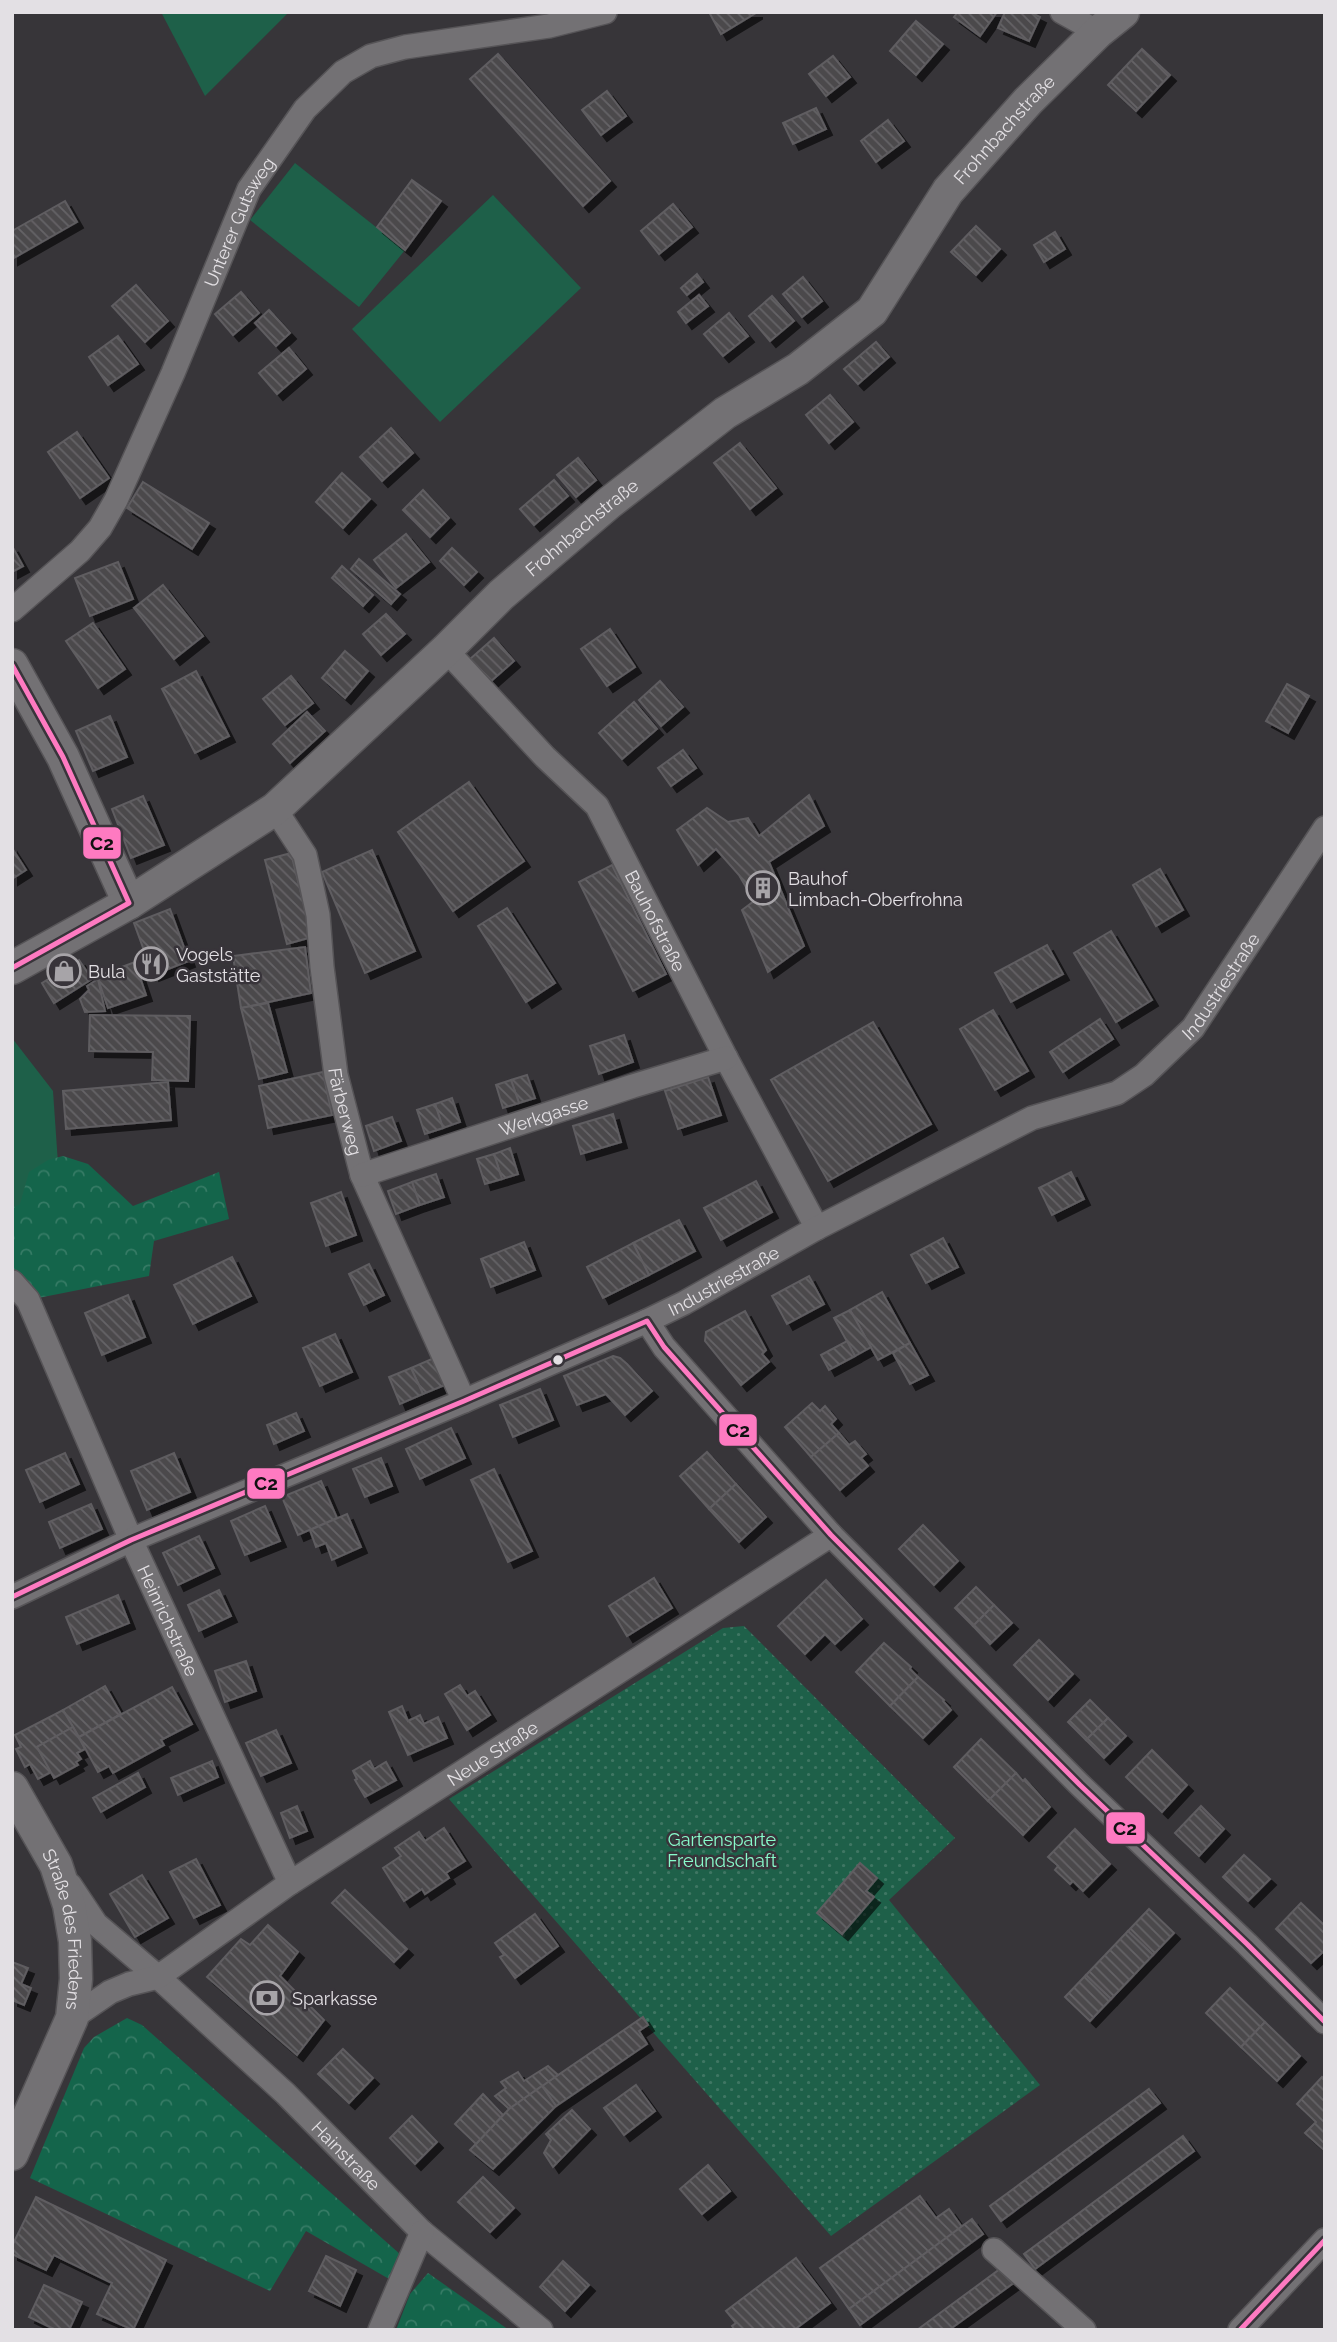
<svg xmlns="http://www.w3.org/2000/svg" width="1337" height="2342" font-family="Raleway,sans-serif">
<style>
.green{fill:#1e6049}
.forest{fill:url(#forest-crowns)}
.garden{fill:url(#garden-dots)}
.building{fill:url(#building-back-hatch);stroke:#5f5d61;stroke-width:2;filter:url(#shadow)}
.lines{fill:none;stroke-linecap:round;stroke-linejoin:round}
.street-casing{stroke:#565457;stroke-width:26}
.secondary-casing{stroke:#565457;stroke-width:35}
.street{stroke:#737174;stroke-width:23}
.secondary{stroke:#737174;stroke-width:32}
.bus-1-casing{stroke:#38343a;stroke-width:10}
.bus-1{stroke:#fe7ac1;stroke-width:5}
.bus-dot{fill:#e3e0e4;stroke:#38343a;stroke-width:2.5}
.labels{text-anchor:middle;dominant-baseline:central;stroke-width:5;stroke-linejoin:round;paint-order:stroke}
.street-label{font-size:18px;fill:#e3e0e4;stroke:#38343a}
.poi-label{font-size:18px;fill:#e3e0e4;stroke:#38343a;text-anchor:start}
.park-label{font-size:18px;fill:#88fbcb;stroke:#38343a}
.line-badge{stroke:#38343a;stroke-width:2.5}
.pale-badge-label{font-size:19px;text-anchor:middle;font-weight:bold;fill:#111}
</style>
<defs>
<pattern id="forest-crowns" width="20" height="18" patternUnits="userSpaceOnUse" patternTransform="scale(1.75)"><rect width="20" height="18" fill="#14654b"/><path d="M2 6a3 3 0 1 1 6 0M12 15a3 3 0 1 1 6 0" fill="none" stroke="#367b65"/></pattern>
<pattern id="garden-dots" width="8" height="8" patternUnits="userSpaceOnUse" patternTransform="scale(1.75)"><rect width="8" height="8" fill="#1e6049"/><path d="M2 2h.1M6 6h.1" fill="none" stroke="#3f7663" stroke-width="1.8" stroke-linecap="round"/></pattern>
<pattern id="building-back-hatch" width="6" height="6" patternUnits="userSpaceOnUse" patternTransform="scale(1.75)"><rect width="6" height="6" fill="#4b494c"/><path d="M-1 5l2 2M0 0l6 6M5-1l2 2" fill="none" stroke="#656366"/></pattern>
<filter id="shadow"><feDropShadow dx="6" dy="6" stdDeviation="0" flood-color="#0009"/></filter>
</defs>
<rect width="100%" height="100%" fill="#373539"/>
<g class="green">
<polygon points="161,12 289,12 205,96"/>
<polygon points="295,163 405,250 359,307 250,220"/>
<polygon points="493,195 581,288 440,422 352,329"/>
<polygon points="12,1038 53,1091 61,1207 12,1267"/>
</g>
<g class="forest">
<polygon points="63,1156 88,1164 133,1206 219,1172 229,1219 154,1241 149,1276 28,1300 12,1282 12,1208 20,1204 29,1172 48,1160"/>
<polygon points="127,2018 142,2025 410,2263 396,2283 306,2231 270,2291 30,2178 84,2048 94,2037"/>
<polygon points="428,2273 509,2330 396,2330 410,2294"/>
</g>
<polygon class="garden" points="744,1626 955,1838 889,1900 1040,2085 831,2236 449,1799 723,1628"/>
<g class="building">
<polygon points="709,12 756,12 756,13 721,34"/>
<polygon points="958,12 997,12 980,36 954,17"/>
<polygon points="1005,12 1030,12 1040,17 1029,41 998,28"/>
<polygon points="916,21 943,44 916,75 890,51"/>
<polygon points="1142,49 1170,75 1136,111 1108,85"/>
<polygon points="498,54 610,181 583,206 470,79"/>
<polygon points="833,56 850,77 826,96 809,74"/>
<polygon points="607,91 626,116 601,135 582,110"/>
<polygon points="816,108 826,129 793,144 783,123"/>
<polygon points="888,120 904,141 876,162 861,141"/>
<polygon points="412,180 441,201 405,250 377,227"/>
<polygon points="65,201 77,222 12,259 12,231"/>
<polygon points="673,204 692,227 659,254 641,231"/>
<polygon points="976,226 1000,249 976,275 951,252"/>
<polygon points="1055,232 1065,249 1044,262 1034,245"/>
<polygon points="697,274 703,282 687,295 681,288"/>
<polygon points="803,277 822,301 802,317 783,294"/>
<polygon points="136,285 168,321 145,342 112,306"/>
<polygon points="241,292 259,313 233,335 215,314"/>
<polygon points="699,295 708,306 686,323 678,312"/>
<polygon points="772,296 794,321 770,341 749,316"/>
<polygon points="269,310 290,333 276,346 255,323"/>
<polygon points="729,313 748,336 723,356 704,334"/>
<polygon points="118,336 138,364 108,385 89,357"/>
<polygon points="876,342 889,357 858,384 844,369"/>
<polygon points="289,348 306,369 277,394 259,373"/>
<polygon points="830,395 853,422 829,443 806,415"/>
<polygon points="391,428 413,453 382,481 360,457"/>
<polygon points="77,432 109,478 80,498 48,452"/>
<polygon points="740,443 776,488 750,509 714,463"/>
<polygon points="578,458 596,480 576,497 557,475"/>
<polygon points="342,473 370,499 343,528 316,502"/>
<polygon points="554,480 568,496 534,525 520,509"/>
<polygon points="143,482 209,523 192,549 127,508"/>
<polygon points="423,490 449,518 430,537 403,510"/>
<polygon points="406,534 429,562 396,588 374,560"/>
<polygon points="12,546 23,566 12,572"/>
<polygon points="452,548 477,572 464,585 440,561"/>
<polygon points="359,559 400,594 391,604 351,569"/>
<polygon points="118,562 133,599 90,616 75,578"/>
<polygon points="342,566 373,595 363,606 332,578"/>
<polygon points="163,585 203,636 174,659 134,608"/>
<polygon points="386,614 405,634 381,655 363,634"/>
<polygon points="93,623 125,669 98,688 66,641"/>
<polygon points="610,629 635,667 607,686 581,649"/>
<polygon points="494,638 514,661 490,682 470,659"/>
<polygon points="345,651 368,671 345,698 322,678"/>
<polygon points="196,671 229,736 195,753 162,689"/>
<polygon points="291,676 313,703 285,725 263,699"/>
<polygon points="660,681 683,707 661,726 639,700"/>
<polygon points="1287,684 1309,696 1288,733 1266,721"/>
<polygon points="634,702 657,729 622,759 599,733"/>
<polygon points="307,712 325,731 290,763 273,744"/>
<polygon points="110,716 127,757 93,771 76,731"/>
<polygon points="683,750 696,768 671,786 658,768"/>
<polygon points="469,782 524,861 453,911 398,832"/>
<polygon points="809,795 824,826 769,862 804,946 768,972 742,910 754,901 739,875 716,849 698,865 677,830 707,808 728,822 748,818 759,836"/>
<polygon points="143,796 164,845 131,858 112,809"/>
<polygon points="12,848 26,870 12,879"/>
<polygon points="372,850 415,951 365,973 322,872"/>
<polygon points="291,853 312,937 287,944 265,860"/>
<polygon points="612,865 666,974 633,991 579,882"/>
<polygon points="1160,869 1183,910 1156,926 1133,885"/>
<polygon points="507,908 555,983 526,1002 478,926"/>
<polygon points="170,909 189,961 153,975 134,923"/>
<polygon points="1111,931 1152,1000 1116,1022 1074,953"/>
<polygon points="1047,945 1063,974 1011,1002 995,973"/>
<polygon points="305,947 311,993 241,1008 233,956"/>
<polygon points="79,960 92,979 54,1003 42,983"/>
<polygon points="135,962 146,995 108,1008 97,976"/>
<polygon points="98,979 105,1011 85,1012 80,999 89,990 87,986"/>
<polygon points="268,1003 287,1072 259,1079 241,1008"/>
<polygon points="993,1010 1028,1071 995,1090 960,1029"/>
<polygon points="90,1015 190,1016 188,1081 152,1080 153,1052 89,1051"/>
<polygon points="1100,1019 1113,1039 1063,1072 1050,1052"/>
<polygon points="873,1022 931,1124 828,1181 771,1080"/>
<polygon points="624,1035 633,1062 599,1074 590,1046"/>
<polygon points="323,1072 332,1115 268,1128 259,1086"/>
<polygon points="527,1075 535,1098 519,1103 511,1080"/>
<polygon points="708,1077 721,1115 678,1129 665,1091"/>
<polygon points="511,1080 519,1103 503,1108 496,1085"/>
<polygon points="168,1082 171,1120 66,1129 63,1091"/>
<polygon points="452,1098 460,1122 443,1128 435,1104"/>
<polygon points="435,1104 443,1128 425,1134 417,1110"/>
<polygon points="613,1114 621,1142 581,1154 573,1126"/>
<polygon points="392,1117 401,1141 374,1151 366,1126"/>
<polygon points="510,1148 518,1174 502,1179 494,1154"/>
<polygon points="494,1154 502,1179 485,1184 477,1159"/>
<polygon points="1071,1172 1084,1199 1052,1215 1039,1188"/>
<polygon points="436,1174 444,1197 420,1205 412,1182"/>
<polygon points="756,1181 772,1212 721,1240 704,1208"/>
<polygon points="412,1182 420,1205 396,1214 388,1191"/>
<polygon points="341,1192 356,1235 326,1246 311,1203"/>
<polygon points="679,1220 695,1251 649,1275 633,1243"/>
<polygon points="943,1238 958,1267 926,1283 911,1255"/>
<polygon points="524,1242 535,1270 491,1287 481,1259"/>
<polygon points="633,1243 649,1275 603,1298 587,1267"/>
<polygon points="232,1257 251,1296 193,1324 174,1285"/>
<polygon points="369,1264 384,1295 364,1305 349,1274"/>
<polygon points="809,1276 824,1304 787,1324 772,1296"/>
<polygon points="882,1292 910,1343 878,1360 850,1310"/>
<polygon points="128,1295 145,1337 102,1355 85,1313"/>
<polygon points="850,1310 871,1347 855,1356 834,1318"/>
<polygon points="745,1311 766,1350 762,1354 769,1362 741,1385 705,1341 706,1332"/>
<polygon points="335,1334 352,1372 320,1386 303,1348"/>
<polygon points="847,1341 855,1356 829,1370 821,1355"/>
<polygon points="910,1343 928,1375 910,1384 893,1353"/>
<polygon points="613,1356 620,1358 627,1364 652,1391 625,1415 606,1394 577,1405 564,1376"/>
<polygon points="434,1358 445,1385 423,1394 411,1368"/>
<polygon points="411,1368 423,1394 400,1404 389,1377"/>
<polygon points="540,1389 553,1420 513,1437 500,1405"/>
<polygon points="812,1403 820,1411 825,1406 836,1419 831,1424 839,1433 811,1457 785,1427"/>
<polygon points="296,1413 304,1431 274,1444 267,1425"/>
<polygon points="451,1428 465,1458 420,1479 406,1449"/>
<polygon points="839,1433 849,1445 855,1441 866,1454 861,1458 868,1466 840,1490 811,1457"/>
<polygon points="707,1452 736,1484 709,1509 680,1476"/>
<polygon points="65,1453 79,1484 40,1502 26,1470"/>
<polygon points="174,1453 190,1492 147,1510 131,1471"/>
<polygon points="381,1458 392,1486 365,1497 353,1469"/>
<polygon points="494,1469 532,1551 508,1562 471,1480"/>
<polygon points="321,1481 337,1518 298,1535 282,1497"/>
<polygon points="736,1484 766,1517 739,1542 709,1509"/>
<polygon points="91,1504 102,1529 60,1548 49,1522"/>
<polygon points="265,1506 280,1541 245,1555 231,1521"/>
<polygon points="347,1514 361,1547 332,1560 326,1543 316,1547 310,1530"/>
<polygon points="923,1525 958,1561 934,1585 899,1549"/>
<polygon points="199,1536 214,1568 178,1585 163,1553"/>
<polygon points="654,1578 672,1608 627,1636 609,1606"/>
<polygon points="826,1580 862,1619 835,1644 825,1634 805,1654 778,1626"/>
<polygon points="976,1587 994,1605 973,1626 955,1608"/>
<polygon points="219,1590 231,1616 199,1631 188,1605"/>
<polygon points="118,1595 129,1623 77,1644 66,1617"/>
<polygon points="994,1605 1012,1623 990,1644 973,1626"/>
<polygon points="1039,1640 1073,1674 1048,1700 1014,1665"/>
<polygon points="884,1643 911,1667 910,1669 918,1677 890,1706 856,1672"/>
<polygon points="246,1661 256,1691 225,1702 215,1671"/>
<polygon points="918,1677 944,1700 943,1701 951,1710 923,1738 890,1706"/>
<polygon points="460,1685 467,1696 475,1691 490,1715 467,1730 445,1694"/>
<polygon points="105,1686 121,1714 79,1737 63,1710"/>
<polygon points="172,1687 192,1724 161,1740 164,1745 113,1773 109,1766 98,1772 79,1737"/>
<polygon points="1090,1700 1108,1718 1086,1740 1068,1722"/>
<polygon points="402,1706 408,1721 420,1715 424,1724 438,1717 447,1738 408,1755 389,1712"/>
<polygon points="63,1710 73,1727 37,1747 51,1772 38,1779 30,1764 25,1767 16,1749 21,1747 15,1735"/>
<polygon points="1108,1718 1126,1736 1104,1758 1086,1740"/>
<polygon points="73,1727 85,1749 77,1753 81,1759 76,1762 78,1765 54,1778 37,1747"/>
<polygon points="276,1730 291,1763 261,1776 246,1743"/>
<polygon points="981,1739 1016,1773 988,1801 954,1767"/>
<polygon points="1152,1750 1187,1785 1162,1812 1126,1777"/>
<polygon points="212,1761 218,1777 178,1795 171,1778"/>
<polygon points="370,1761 374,1769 386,1762 396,1780 365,1797 355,1780 357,1779 353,1771"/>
<polygon points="138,1773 145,1787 101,1812 93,1798"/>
<polygon points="1016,1773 1023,1781 1025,1779 1050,1807 1023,1835 988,1801"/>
<polygon points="297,1806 307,1831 290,1838 281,1813"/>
<polygon points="1201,1806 1224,1829 1199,1856 1175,1833"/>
<polygon points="444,1828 465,1861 446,1873 449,1878 425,1894 422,1889 404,1901 383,1868 401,1856 395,1848 419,1832 425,1841"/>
<polygon points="1075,1829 1110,1864 1083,1891 1073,1881 1070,1884 1055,1870 1058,1866 1048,1857"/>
<polygon points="1244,1855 1270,1879 1248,1901 1223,1877"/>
<polygon points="196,1859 220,1905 194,1918 170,1872"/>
<polygon points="860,1863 877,1878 866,1891 874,1897 842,1934 817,1913"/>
<polygon points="142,1875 168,1918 135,1937 110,1894"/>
<polygon points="345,1890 407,1949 394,1962 332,1903"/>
<polygon points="1301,1903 1325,1926 1325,1950 1311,1963 1276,1929"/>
<polygon points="1149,1909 1174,1933 1153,1955 1128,1931"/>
<polygon points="535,1914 558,1946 515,1978 500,1957 504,1955 495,1943"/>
<polygon points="268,1925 298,1952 280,1976 324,2020 297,2055 207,1977 241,1939 250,1945"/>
<polygon points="1128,1931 1153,1955 1111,1999 1086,1975"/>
<polygon points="12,1962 28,1968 21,1984 31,1988 24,2005 12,2000"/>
<polygon points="1086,1975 1111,1999 1090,2021 1065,1997"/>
<polygon points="1230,1988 1265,2022 1241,2047 1206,2013"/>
<polygon points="643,2017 648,2025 639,2031 647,2044 556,2106 542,2086"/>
<polygon points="1265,2022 1300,2056 1277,2081 1241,2047"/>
<polygon points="343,2049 373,2078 349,2103 318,2074"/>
<polygon points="548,2066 558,2075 509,2109 495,2096 506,2088 501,2082 518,2072 524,2081"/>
<polygon points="1322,2077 1325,2080 1325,2151 1305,2133 1316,2122 1297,2104"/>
<polygon points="636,2085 655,2111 624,2135 604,2108"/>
<polygon points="542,2086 556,2106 493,2169 470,2150 509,2109"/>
<polygon points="1149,2089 1160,2103 1001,2221 990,2206"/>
<polygon points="483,2094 503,2115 476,2144 455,2124"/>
<polygon points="572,2110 590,2129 553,2167 544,2153 551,2140 546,2134"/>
<polygon points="412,2116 437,2142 415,2164 390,2138"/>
<polygon points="1183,2136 1194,2151 1035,2269 1024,2254"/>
<polygon points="708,2165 730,2191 702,2214 680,2189"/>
<polygon points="483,2177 514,2208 490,2232 458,2202"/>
<polygon points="920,2196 936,2218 949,2209 962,2227 849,2309 820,2268"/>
<polygon points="36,2197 166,2260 133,2330 97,2314 112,2283 54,2255 46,2270 12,2254 12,2246"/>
<polygon points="972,2219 983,2234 860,2325 849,2309"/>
<polygon points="326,2256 356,2270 340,2306 309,2291"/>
<polygon points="796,2258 830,2303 794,2330 735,2330 732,2326 736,2323 726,2311"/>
<polygon points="563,2261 589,2285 565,2311 540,2287"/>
<polygon points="1004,2266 1015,2282 949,2330 917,2330"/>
<polygon points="44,2285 82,2302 69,2330 56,2330 29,2317"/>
</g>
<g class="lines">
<defs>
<g id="street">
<polyline points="1062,12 1098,32"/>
<path id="s1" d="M12,610L80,551L100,528L116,500L173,373L249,189L305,109L343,72L371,56L405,47L549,26L605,12"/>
<path id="s2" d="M446,650L545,757L597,806L726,1058L817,1228"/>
<path id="s3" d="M275,809L305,855L318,915L322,967L336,1075L362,1175L464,1401"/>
<path id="s4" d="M362,1175L633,1086L726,1058"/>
<path id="s5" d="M12,1282L28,1300L131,1540L290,1883"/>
<polyline points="647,1321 664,1347 831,1535 1080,1785 1247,1944 1325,2022"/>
<path id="s6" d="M12,1597L131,1540L464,1401L647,1321L684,1303L817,1228L1032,1118L1117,1093L1144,1075L1193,1028L1325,828"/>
<path id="s7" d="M70,1885L96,1924L158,1977L286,2094L422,2232L541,2330"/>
<path id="s8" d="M72,2018L110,1992L129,1984L158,1977L290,1883L831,1535"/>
<polyline points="994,2250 1084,2330"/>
<polyline points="380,2330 422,2232"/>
<polyline points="1240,2330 1325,2240"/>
</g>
<g id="secondary">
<polyline points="12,665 63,757 129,903"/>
<path id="s9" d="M12,968L129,903L275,809L446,650L501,595L609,503L725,413L798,369L872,311L948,191L1028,101L1098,32L1123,12"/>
<path id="s10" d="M12,1788L56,1865L69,1905L75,1941L76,1979L72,2018L12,2154"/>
</g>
</defs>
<use href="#street" class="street-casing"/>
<use href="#secondary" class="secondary-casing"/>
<use href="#street" class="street"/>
<use href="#secondary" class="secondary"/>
<defs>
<g id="bus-1">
<polyline points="12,665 63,757 129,903 12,968"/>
<polyline points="12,1597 131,1540 464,1401 647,1321 664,1347 831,1535 1080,1785 1247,1944 1325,2022"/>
<polyline points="1240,2330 1325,2240"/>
</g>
</defs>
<use href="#bus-1" class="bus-1-casing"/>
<use href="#bus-1" class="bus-1"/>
</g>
<defs>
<symbol id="building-ring" viewBox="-11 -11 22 22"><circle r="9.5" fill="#38343a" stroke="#a7a4a8" stroke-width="1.5"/><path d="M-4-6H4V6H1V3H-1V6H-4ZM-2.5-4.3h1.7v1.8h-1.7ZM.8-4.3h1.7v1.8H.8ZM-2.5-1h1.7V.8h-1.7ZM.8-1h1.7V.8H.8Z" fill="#a7a4a8"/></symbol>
<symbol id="restaurant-ring" viewBox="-11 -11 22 22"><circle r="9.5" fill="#38343a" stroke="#a7a4a8" stroke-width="1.5"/><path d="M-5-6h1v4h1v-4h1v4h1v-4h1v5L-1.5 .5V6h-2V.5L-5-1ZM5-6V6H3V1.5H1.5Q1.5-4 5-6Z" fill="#a7a4a8"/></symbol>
<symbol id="shop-ring" viewBox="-11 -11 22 22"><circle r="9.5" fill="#38343a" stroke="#a7a4a8" stroke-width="1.5"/><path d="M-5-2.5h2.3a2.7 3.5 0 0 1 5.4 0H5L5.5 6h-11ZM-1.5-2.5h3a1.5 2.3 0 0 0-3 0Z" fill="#a7a4a8"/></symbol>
<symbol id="bank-ring" viewBox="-11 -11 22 22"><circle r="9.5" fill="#38343a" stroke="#a7a4a8" stroke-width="1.5"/><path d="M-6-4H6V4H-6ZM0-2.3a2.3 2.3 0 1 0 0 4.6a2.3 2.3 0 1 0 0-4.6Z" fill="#a7a4a8"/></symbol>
</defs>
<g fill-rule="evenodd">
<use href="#building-ring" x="744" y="869" width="38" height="38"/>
<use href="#restaurant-ring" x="132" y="945" width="38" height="38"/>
<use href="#shop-ring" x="45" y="952" width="38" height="38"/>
<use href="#bank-ring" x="248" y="1979" width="38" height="38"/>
</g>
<circle class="bus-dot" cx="558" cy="1360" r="6"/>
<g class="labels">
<g class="street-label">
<text stroke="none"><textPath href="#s9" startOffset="1312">Frohnbachstraße</textPath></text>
<text stroke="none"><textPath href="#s1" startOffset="457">Unterer Gutsweg</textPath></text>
<text stroke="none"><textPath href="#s9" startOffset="724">Frohnbachstraße</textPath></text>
<text stroke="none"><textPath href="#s2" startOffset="346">Bauhofstraße</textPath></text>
<text stroke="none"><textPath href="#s6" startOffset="1367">Industriestraße</textPath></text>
<text stroke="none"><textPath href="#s3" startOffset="315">Färberweg</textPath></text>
<text stroke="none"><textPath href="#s4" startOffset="191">Werkgasse</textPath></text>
<text stroke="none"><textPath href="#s6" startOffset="779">Industriestraße</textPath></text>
<text stroke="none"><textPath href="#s5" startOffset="374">Heinrichstraße</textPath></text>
<text stroke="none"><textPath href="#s8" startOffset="499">Neue Straße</textPath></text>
<text stroke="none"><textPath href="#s10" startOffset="154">Straße des Friedens</textPath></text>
<text stroke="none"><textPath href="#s7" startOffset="388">Hainstraße</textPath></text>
</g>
<g class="poi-label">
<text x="788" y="878">Bauhof<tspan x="788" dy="21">Limbach-Oberfrohna</tspan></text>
<text x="176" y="954">Vogels<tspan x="176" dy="21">Gaststätte</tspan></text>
<text x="88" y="971">Bula</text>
<text x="292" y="1998">Sparkasse</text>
</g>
<g class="park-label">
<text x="722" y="1839">Gartensparte<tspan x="722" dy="21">Freundschaft</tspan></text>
</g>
</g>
<g class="line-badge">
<rect x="82" y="826" width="40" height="34" rx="7" fill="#fe7ac1"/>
<rect x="718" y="1413" width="40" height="34" rx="7" fill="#fe7ac1"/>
<rect x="246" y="1467" width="40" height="33" rx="7" fill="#fe7ac1"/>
<rect x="1105" y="1811" width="41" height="34" rx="7" fill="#fe7ac1"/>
</g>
<g class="pale-badge-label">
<text x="102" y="850">C2</text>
<text x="738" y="1437">C2</text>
<text x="266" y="1490">C2</text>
<text x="1125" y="1835">C2</text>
</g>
<rect width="1337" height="2342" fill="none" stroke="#e3e0e4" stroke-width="28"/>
</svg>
